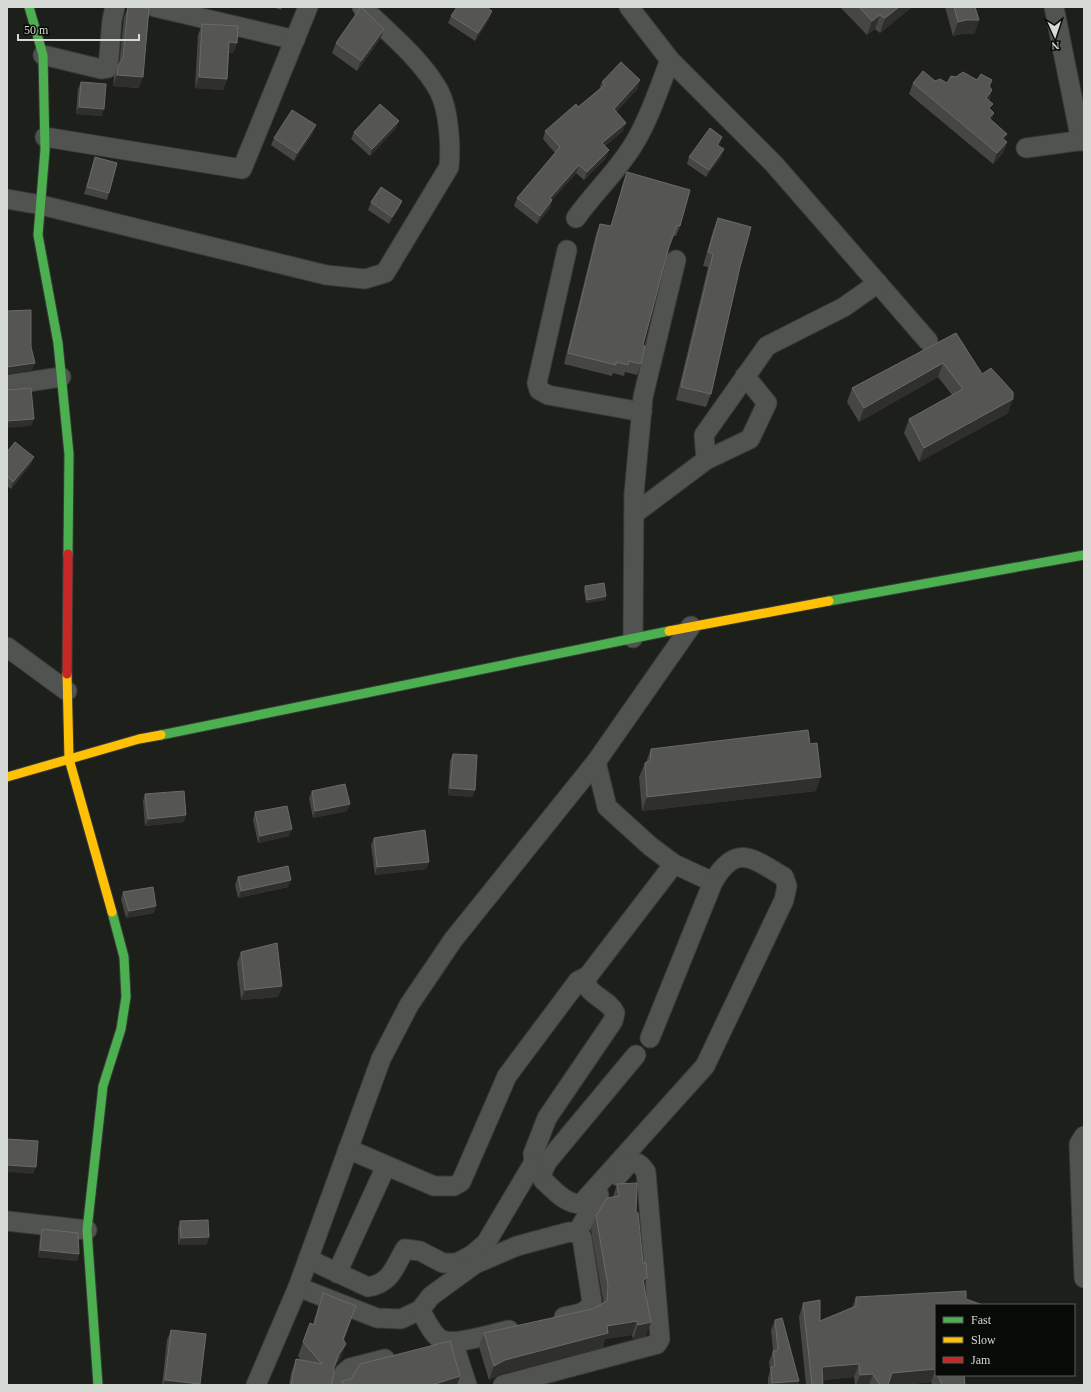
<svg xmlns="http://www.w3.org/2000/svg" width="1091" height="1392" font-family="'Times New Roman',serif">
<style>
.lines{fill:none;stroke-linecap:round;stroke-linejoin:round}
.street-casing{stroke:#383b36;stroke-width:21}
.fast-casing{stroke:#383b36;stroke-width:11}
.slow-casing{stroke:#383b36;stroke-width:11}
.jam-casing{stroke:#383b36;stroke-width:11}
.street{stroke:#515350;stroke-width:19}
.fast{stroke:#4caf50;stroke-width:9}
.slow{stroke:#ffc107;stroke-width:9}
.jam{stroke:#c62828;stroke-width:9}
.wall{fill:#464645}
.shaded-wall{fill:#2f302d}
.building{fill:#555654;stroke:#6a6b68}
</style>
<rect width="100%" height="100%" fill="#1c1f1a"/>
<g class="lines">
<defs>
<g id="street">
<polyline points="155,7 295,40"/>
<polyline points="629,7 670,60 774,164 928,341"/>
<polyline points="1054,7 1081,141"/>
<polyline points="43,55 101,69 108,68 112,20 115,7"/>
<polyline points="45,137 242,169 308,7"/>
<polyline points="1026,148 1084,140"/>
<path d="M7,199L41,205L326,275L365,279L385,273L449,167C451,146 449,110 439,91C422,60 388,32 362,7"/>
<path d="M576,218C594,192 619,170 635,142C650,117 659,88 670,60"/>
<polyline points="567,250 537,383 539,390 548,395 642,412"/>
<polyline points="7,385 61,377"/>
<polyline points="706,460 704,435 767,346 844,307 878,283"/>
<polyline points="634,514 706,460 750,439 767,403 745,376"/>
<polyline points="633,638 634,494 643,397 676,260"/>
<polyline points="7,647 67,691"/>
<path d="M596,762L607,807L650,846L674,864L713,882C736,843 752,858 784,877L787,886L784,900L705,1066L581,1204C565,1204 554,1190 543,1180L542,1173L547,1162L636,1055"/>
<polyline points="650,1038 713,882"/>
<polyline points="1084,1136 1079,1144 1084,1278"/>
<polyline points="348,1149 434,1186 454,1186 461,1182 507,1076 578,981 588,976"/>
<path d="M542,1173L534,1162L533,1154L547,1118L613,1021L615,1013C609,1000 594,998 586,985L588,976L674,864"/>
<polyline points="7,1221 87,1230"/>
<polyline points="577,1233 599,1195"/>
<path d="M308,1259L368,1287C391,1283 394,1268 405,1249L420,1251L443,1263H457L472,1255L486,1243L534,1162"/>
<polyline points="337,1273 386,1166"/>
<path d="M298,1287L377,1318L401,1319L420,1310L431,1296L475,1264L517,1246L569,1232L577,1233L582,1238L592,1302C587,1314 576,1314 564,1317"/>
<path d="M420,1310C426,1319 432,1335 442,1340C456,1346 493,1333 509,1330"/>
<polyline points="442,1345 453,1342 467,1385"/>
<polyline points="256,1385 298,1287 381,1059 409,1005 453,940 596,762 691,626"/>
<polyline points="339,1385 344,1373 350,1368 385,1359"/>
<path d="M503,1385L657,1344L660,1339L646,1172C641,1165 639,1162 630,1162L618,1176"/>
</g>
<g id="fast">
<polyline points="29,7 43,55 45,150 38,235 58,343 69,454 68,554"/>
<polyline points="829,601 1084,555"/>
<polyline points="161,735 669,631"/>
<polyline points="98,1385 87,1230 103,1086 121,1029 126,997 124,957 112,912"/>
</g>
<g id="slow">
<polyline points="669,631 829,601"/>
<polyline points="67,674 69,759 112,912"/>
<polyline points="7,777 139,739 161,735"/>
</g>
<polyline id="jam" points="67,674 68,554"/>
</defs>
<use href="#street" class="street-casing"/>
<use href="#fast" class="fast-casing"/>
<use href="#slow" class="slow-casing"/>
<use href="#jam" class="jam-casing"/>
<use href="#street" class="street"/>
<use href="#fast" class="fast"/>
<use href="#slow" class="slow"/>
<use href="#jam" class="jam"/>
</g>
<g class="wall">
<polygon points="128,7 139,88 113,86 114,77 119,64 124,17"/>
<polygon points="272,7 282,7 281,10"/>
<polygon points="840,7 912,7 880,33 875,29 867,35"/>
<polygon points="945,7 975,7 979,20 974,34 961,34 953,36"/>
<polygon points="451,16 490,18 475,41 448,23"/>
<polygon points="202,24 237,43 233,53 229,53 227,79 223,90 195,88 198,35"/>
<polygon points="380,39 357,71 332,53 336,43"/>
<polygon points="992,80 990,87 992,90 989,100 990,110 994,113 991,120 1007,134 1004,140 1007,142 1003,153 993,164 909,94 913,83 935,81 947,83"/>
<polygon points="81,82 102,116 76,114 78,89"/>
<polygon points="602,82 638,88 616,112 623,131 605,146 606,158 584,180 576,173 552,200 550,208 537,224 514,206 517,198 555,153 543,139 545,131 578,107 599,89"/>
<polygon points="396,128 370,156 351,139 354,132"/>
<polygon points="313,133 294,161 271,145 274,138"/>
<polygon points="720,144 718,146 724,149 721,157 706,177 687,164 689,157"/>
<polygon points="95,157 109,193 107,200 84,194"/>
<polygon points="627,172 680,226 676,236 673,236 669,247 643,345 641,364 637,375 625,372 624,376 613,373 612,376 564,364 596,234 600,224 611,226 623,183"/>
<polygon points="402,201 399,208 389,224 368,210 371,202"/>
<polygon points="718,218 740,267 711,394 706,407 676,400 708,267 703,266 713,231"/>
<polygon points="956,333 1008,413 919,462 904,433 909,419 952,395 938,377 859,422 847,402 852,388"/>
<polygon points="7,452 31,464 11,489 7,486"/>
<polygon points="585,586 606,596 605,600 586,603 584,590"/>
<polygon points="651,749 816,791 642,811 639,777 645,763 646,762"/>
<polygon points="453,754 475,790 472,797 448,795 450,761"/>
<polygon points="312,791 347,811 313,818 309,798"/>
<polygon points="145,794 184,822 145,826 143,801"/>
<polygon points="255,812 289,836 258,843 253,820"/>
<polygon points="374,838 429,862 426,869 375,875 371,845"/>
<polygon points="238,877 288,887 238,898 235,885"/>
<polygon points="123,892 154,913 126,918 121,899"/>
<polygon points="241,952 282,986 278,997 241,1000 237,963"/>
<polygon points="617,1184 636,1212 644,1287 646,1336 633,1339 632,1335 605,1339 603,1347 500,1374 489,1380 479,1347 484,1333 592,1309 603,1303 603,1300 591,1230 596,1216 613,1197"/>
<polygon points="180,1221 209,1237 206,1245 178,1245 178,1228"/>
<polygon points="42,1229 79,1254 77,1261 38,1257 40,1236"/>
<polygon points="323,1293 356,1306 344,1340 341,1358 334,1368 331,1385 289,1385 291,1373 296,1359 301,1360 298,1356 310,1323 313,1324 318,1307"/>
<polygon points="856,1297 936,1305 936,1375 966,1375 965,1377 965,1385 932,1385 931,1382 901,1385 855,1385 854,1377 823,1380 823,1385 806,1385 799,1317 803,1303 820,1321 852,1308"/>
<polygon points="775,1320 799,1381 798,1385 768,1385 768,1378 770,1370 769,1362 773,1351 771,1330"/>
<polygon points="171,1330 200,1385 162,1385 167,1340"/>
</g>
<g class="shaded-wall">
<polygon points="899,7 912,7 880,33 885,18"/>
<polygon points="492,11 490,18 475,41 478,33"/>
<polygon points="880,15 875,29 867,35 872,21"/>
<polygon points="966,20 979,20 974,34 961,34 953,36 958,22"/>
<polygon points="384,29 380,39 357,71 361,61"/>
<polygon points="229,42 237,43 233,53 225,53"/>
<polygon points="117,75 143,77 139,88 113,86"/>
<polygon points="199,77 227,79 223,90 195,88"/>
<polygon points="640,80 638,88 611,117 614,109"/>
<polygon points="992,90 988,101 986,98"/>
<polygon points="79,107 104,109 102,116 76,114"/>
<polygon points="994,113 990,124 989,118"/>
<polygon points="399,121 396,128 370,156 372,149"/>
<polygon points="626,123 623,131 599,151 602,143"/>
<polygon points="316,125 313,133 294,161 297,153"/>
<polygon points="1007,134 1003,144 1002,138"/>
<polygon points="722,137 720,144 714,152 717,145"/>
<polygon points="1007,142 1003,153 993,164 997,153"/>
<polygon points="724,149 721,157 706,177 709,170"/>
<polygon points="609,150 606,158 584,180 587,172"/>
<polygon points="579,165 576,173 552,200 550,208 537,224 540,216 550,198"/>
<polygon points="402,201 399,208 389,224 392,217"/>
<polygon points="35,363 32,370 7,374 7,367 8,367"/>
<polygon points="943,363 938,377 859,422 864,408"/>
<polygon points="1013,399 1008,413 919,462 924,448"/>
<polygon points="34,419 31,426 7,428 7,421"/>
<polygon points="34,457 31,464 11,489 13,482"/>
<polygon points="606,596 605,600 586,603 587,600"/>
<polygon points="821,777 816,791 642,811 647,797"/>
<polygon points="450,788 475,790 472,797 448,795"/>
<polygon points="350,804 347,811 313,818 315,811"/>
<polygon points="186,815 184,822 145,826 148,819"/>
<polygon points="292,829 289,836 258,843 260,836"/>
<polygon points="429,862 426,869 375,875 377,867"/>
<polygon points="291,880 288,887 238,898 241,891"/>
<polygon points="156,906 154,913 126,918 129,911"/>
<polygon points="282,986 278,997 241,1000 245,990"/>
<polygon points="7,1165 36,1167 33,1174 7,1172"/>
<polygon points="209,1237 206,1245 178,1245 181,1238"/>
<polygon points="40,1250 79,1254 77,1261 38,1257"/>
<polygon points="647,1278 642,1292 643,1280"/>
<polygon points="637,1321 632,1335 605,1339 603,1347 500,1374 489,1380 494,1366 505,1360 607,1326"/>
<polygon points="651,1322 646,1336 633,1339 638,1325"/>
<polygon points="346,1344 341,1358 334,1368 334,1367 339,1354"/>
<polygon points="859,1364 854,1377 818,1380 822,1367"/>
<polygon points="936,1369 931,1382 901,1385 888,1385 892,1373"/>
<polygon points="873,1374 869,1385 856,1385 860,1375"/>
<polygon points="460,1376 457,1385 432,1385"/>
<polygon points="165,1380 200,1384 200,1385 163,1385"/>
<polygon points="799,1381 798,1385 772,1385 772,1383"/>
</g>
<g class="building">
<polygon points="128,7 149,8 143,77 117,75 118,66 123,58"/>
<polygon points="361,7 384,29 361,61 336,43"/>
<polygon points="457,7 486,7 492,11 478,33 451,16"/>
<polygon points="859,7 899,7 885,18 880,15 872,21"/>
<polygon points="954,7 975,7 979,20 966,20 958,22"/>
<polygon points="202,24 238,26 237,43 229,42 227,79 199,77"/>
<polygon points="621,62 640,80 614,109 626,123 602,143 609,150 587,172 579,165 550,198 552,200 540,216 517,198 560,147 545,131 576,104 578,107 605,85 602,82"/>
<polygon points="923,71 935,81 940,79 947,83 951,76 956,77 963,72 977,80 981,74 992,80 989,86 992,90 986,98 993,104 989,108 994,113 989,118 1007,134 1002,138 1007,142 997,153 913,83"/>
<polygon points="81,82 106,84 104,109 79,107"/>
<polygon points="380,104 399,121 372,149 354,132"/>
<polygon points="292,110 316,125 297,153 274,138"/>
<polygon points="710,128 722,137 717,145 724,149 709,170 689,157"/>
<polygon points="95,157 117,163 109,193 87,187"/>
<polygon points="627,172 690,190 680,226 677,225 669,247 643,345 645,346 641,364 629,361 628,365 616,362 616,365 568,353 600,224 611,226"/>
<polygon points="381,187 402,201 392,217 371,202"/>
<polygon points="718,218 751,227 740,267 711,394 681,387 713,254 708,252"/>
<polygon points="31,310 31,347 35,363 7,367 7,311"/>
<polygon points="956,333 982,374 991,368 1013,392 1013,399 924,448 909,419 963,389 943,363 864,408 852,388"/>
<polygon points="31,388 34,419 7,421 7,390"/>
<polygon points="15,442 34,457 13,482 7,476 7,452"/>
<polygon points="604,583 606,596 587,600 585,586"/>
<polygon points="808,730 810,744 817,743 821,777 647,797 645,763 650,761 651,749"/>
<polygon points="453,754 477,755 475,790 450,788"/>
<polygon points="345,784 350,804 315,811 312,791"/>
<polygon points="184,791 186,815 148,819 145,794"/>
<polygon points="287,806 292,829 260,836 255,812"/>
<polygon points="425,830 429,862 377,867 374,838"/>
<polygon points="288,866 291,880 241,891 238,877"/>
<polygon points="153,887 156,906 129,911 123,892"/>
<polygon points="277,943 282,986 245,990 241,952"/>
<polygon points="7,1139 38,1141 36,1167 7,1165"/>
<polygon points="637,1183 636,1212 638,1213 643,1263 646,1263 647,1278 643,1280 651,1322 638,1325 637,1321 607,1326 608,1333 505,1360 494,1366 484,1333 592,1309 607,1301 608,1286 596,1216 607,1198 619,1196 617,1184"/>
<polygon points="208,1220 209,1237 181,1238 180,1221"/>
<polygon points="42,1229 78,1233 79,1254 40,1250"/>
<polygon points="966,1291 966,1299 983,1305 936,1305 936,1369 892,1373 888,1385 880,1385 873,1374 860,1375 859,1364 822,1367 823,1385 812,1385 803,1303 820,1300 820,1321 856,1306 856,1297"/>
<polygon points="323,1293 356,1306 343,1339 346,1344 339,1354 334,1367 334,1375 331,1385 291,1385 296,1359 322,1364 303,1342 310,1323 314,1325"/>
<polygon points="782,1318 799,1381 772,1383 771,1367 775,1366 773,1351 778,1350 775,1320"/>
<polygon points="171,1330 206,1334 200,1384 165,1380"/>
<polygon points="450,1341 460,1376 432,1385 343,1385 342,1381 351,1379 360,1364"/>
<polygon points="938,1375 964,1375 965,1385 942,1385"/>
</g>
<rect width="1091" height="1392" fill="none" stroke="#d6dad4" stroke-width="16"/>
<rect x="935" y="1304" width="140" height="72" fill="#070a06" stroke="#5a5d58"/>
<rect x="943" y="1317" width="20" height="6" fill="#4caf50" stroke="#5a5d58"/>
<text x="971" y="1324" font-size="12" fill="#d6dad4">Fast</text>
<rect x="943" y="1337" width="20" height="6" fill="#ffc107" stroke="#5a5d58"/>
<text x="971" y="1344" font-size="12" fill="#d6dad4">Slow</text>
<rect x="943" y="1357" width="20" height="6" fill="#c62828" stroke="#5a5d58"/>
<text x="971" y="1364" font-size="12" fill="#d6dad4">Jam</text>
<g transform="translate(1055 36) rotate(177)" stroke="#070a06" stroke-width="3" paint-order="stroke">
<path d="M0-3L7 15L0 10L-7 15Z" fill="#d6dad4"/>
<text y="-6" font-size="11" font-weight="bold" text-anchor="middle" fill="#d6dad4">N</text>
</g>
<path d="M18 34v6h121v-6" fill="none" stroke="#d6dad4" stroke-width="2"/>
<text x="24" y="34" font-size="12" fill="#d6dad4" stroke="#070a06" stroke-width="3" paint-order="stroke">50 m</text>
</svg>
